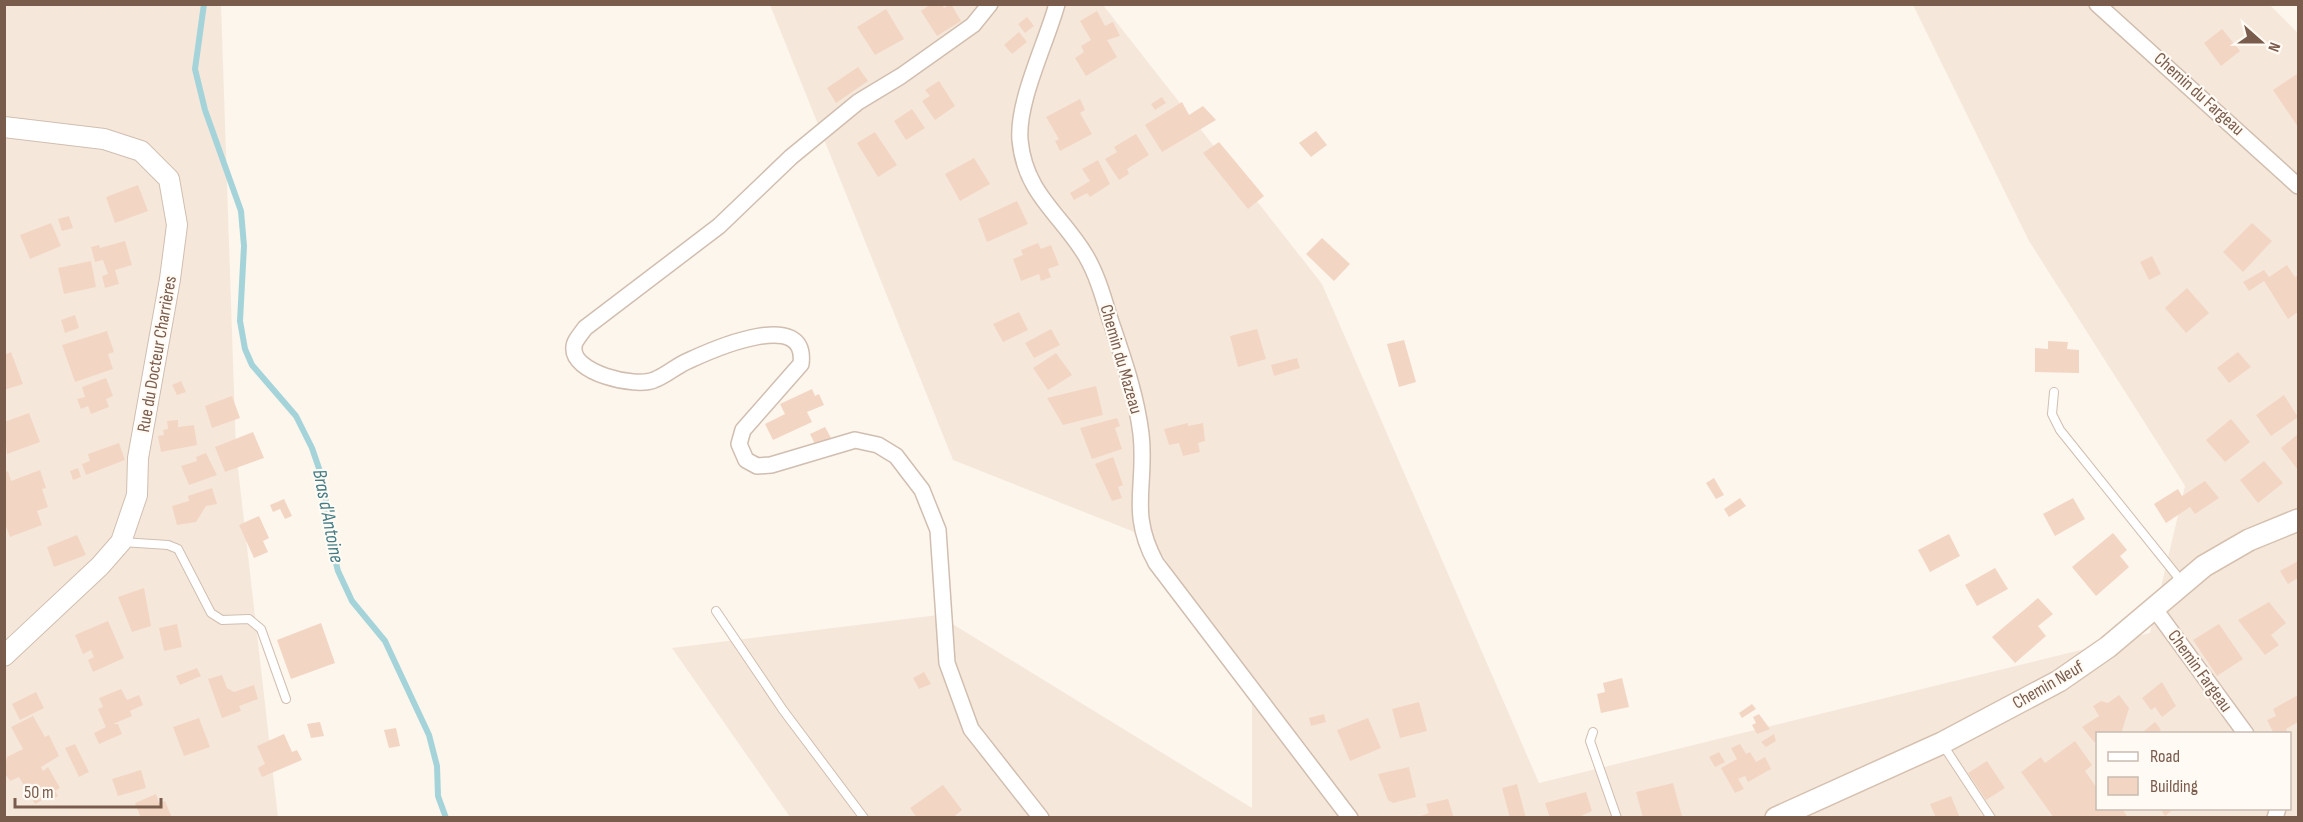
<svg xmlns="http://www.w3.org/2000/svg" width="2303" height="822" font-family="'Sofia Sans Condensed',sans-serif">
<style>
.residential{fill:#f5e8da;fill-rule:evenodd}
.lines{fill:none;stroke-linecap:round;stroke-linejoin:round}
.stream{stroke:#a5d3da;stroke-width:6}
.building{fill:#f3d5c3}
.service-casing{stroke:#d1beb0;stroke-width:10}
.minor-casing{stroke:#d1beb0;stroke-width:18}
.tertiary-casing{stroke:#d1beb0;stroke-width:22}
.secondary-casing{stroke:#d6c0b0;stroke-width:24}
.service{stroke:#fff;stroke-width:8}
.minor{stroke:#fff;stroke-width:15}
.tertiary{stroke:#fff;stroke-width:20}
.secondary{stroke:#fff;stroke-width:21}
.labels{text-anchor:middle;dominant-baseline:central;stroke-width:4.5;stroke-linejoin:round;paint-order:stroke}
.street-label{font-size:18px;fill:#7a5c4d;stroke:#fffaf3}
.water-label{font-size:20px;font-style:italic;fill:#437c86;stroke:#fffaf3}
</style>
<rect width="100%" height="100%" fill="#fdf6ec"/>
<g class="residential">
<polygon points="5,5 221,5 236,451 278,817 5,818"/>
<path d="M770,5H1103L1322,284L1539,783L2150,633L2185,486L2029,241L1913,5H2270L2298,33V817H790L672,648L938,615L1252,808V693L1152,539L953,460ZM2098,734H2290V808H2098Z"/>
</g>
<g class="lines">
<polyline class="stream" points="204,4 195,69 205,110 241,211 244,246 240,321 245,349 252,365 296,416 312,448 324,483 329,536 338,571 352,601 385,641 429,735 437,766 438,796 446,818"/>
</g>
<g class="building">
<polygon points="931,4 942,4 944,8 951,4 961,21 937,36 921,11"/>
<polygon points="886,9 904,39 875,55 857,27"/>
<polygon points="1097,11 1105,26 1113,22 1120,36 1107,40 1117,57 1086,76 1075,58 1084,52 1081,46 1091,40 1080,21"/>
<polygon points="1027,17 1034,26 1025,33 1018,24"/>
<polygon points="2222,29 2240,51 2221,66 2204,43"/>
<polygon points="1019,32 1027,42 1012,54 1004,45"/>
<polygon points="858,67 868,81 836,103 827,88"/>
<polygon points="2297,74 2298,77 2298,127 2273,90"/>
<polygon points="939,81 955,106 935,120 922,101 930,96 925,90"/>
<polygon points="1162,97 1166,103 1155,110 1151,104"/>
<polygon points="1080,99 1085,110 1080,113 1092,134 1060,151 1055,141 1059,139 1046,117"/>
<polygon points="1182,102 1189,115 1203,106 1216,120 1162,152 1145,125"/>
<polygon points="912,109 925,128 906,140 894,121"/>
<polygon points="1316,131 1327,145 1311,157 1299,143"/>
<polygon points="875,132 897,165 878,177 857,143"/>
<polygon points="1136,134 1149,155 1127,169 1129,174 1119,180 1105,159 1117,152 1114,147"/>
<polygon points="1219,142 1264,196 1248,209 1203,153"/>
<polygon points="974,158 990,184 960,201 945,174"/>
<polygon points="1098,160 1110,184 1090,197 1087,193 1074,200 1070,193 1090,181 1082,169"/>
<polygon points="138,185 148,211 115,223 106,197"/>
<polygon points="1017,201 1028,224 987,242 978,219"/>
<polygon points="69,216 73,228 62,231 58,219"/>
<polygon points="51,223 61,246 30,259 20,235"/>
<polygon points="2252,223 2272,241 2243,272 2223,252"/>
<polygon points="1322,238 1350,264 1334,281 1306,254"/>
<polygon points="125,241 132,265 115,270 119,284 105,288 102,276 108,274 103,260 95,262 91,247 99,245 100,248"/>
<polygon points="1038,243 1041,249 1051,245 1059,265 1048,269 1051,277 1041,281 1039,274 1021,281 1013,259 1023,255 1021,250"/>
<polygon points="2152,256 2161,274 2149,280 2140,262"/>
<polygon points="91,261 96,287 64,294 58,268"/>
<polygon points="2287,265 2295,277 2298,275 2298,312 2288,319 2264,281 2249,291 2243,282 2264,270 2269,277"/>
<polygon points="2187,288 2209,313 2186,333 2165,308"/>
<polygon points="1019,312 1028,330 1003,342 993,324"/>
<polygon points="75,315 79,328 65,333 61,320"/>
<polygon points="1051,329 1060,345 1034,358 1025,343"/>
<polygon points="1257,329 1266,359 1238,367 1230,336"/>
<polygon points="107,331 114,352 108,354 113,369 75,382 62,345"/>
<polygon points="1404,340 1416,382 1399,387 1387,344"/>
<polygon points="2048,341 2068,342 2067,349 2079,350 2079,373 2035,372 2035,348 2048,349"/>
<polygon points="11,352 23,384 4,390 4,355"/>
<polygon points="2238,352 2251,367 2229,383 2217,368"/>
<polygon points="1056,353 1072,375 1048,390 1033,368"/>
<polygon points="1297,358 1300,368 1274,376 1271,365"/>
<polygon points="106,378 113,396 106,399 109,407 91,414 88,406 81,409 77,399 85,397 82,387"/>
<polygon points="181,381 186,392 177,395 172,385"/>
<polygon points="1096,386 1103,415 1063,425 1047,398"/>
<polygon points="812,389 815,396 819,394 824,405 807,412 812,422 773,440 765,424 785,414 780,404"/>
<polygon points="2284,395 2298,417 2271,436 2256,415"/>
<polygon points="232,396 240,418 212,428 205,406"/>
<polygon points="29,413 40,442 7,454 4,422"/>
<polygon points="1117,418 1120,426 1115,428 1122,449 1092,459 1080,428"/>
<polygon points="2231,419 2250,442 2225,462 2206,440"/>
<polygon points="178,420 178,427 194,425 197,445 161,452 158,436 164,435 163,430 168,429 167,421"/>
<polygon points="1188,423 1188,426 1203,423 1205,441 1198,443 1200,452 1183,456 1179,443 1169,445 1164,429"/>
<polygon points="825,427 831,438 815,444 810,434"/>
<polygon points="253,432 264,458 225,472 215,447"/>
<polygon points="2298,434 2298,470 2281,448"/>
<polygon points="119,443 125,460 86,475 82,464 90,461 88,454"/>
<polygon points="206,453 217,475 189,485 181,466 197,461 196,457"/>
<polygon points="1113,457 1123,485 1118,487 1122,498 1112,501 1095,464"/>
<polygon points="2264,461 2283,483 2258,503 2240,480"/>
<polygon points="78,468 81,477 73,480 70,471"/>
<polygon points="40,470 46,488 42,489 48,507 37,511 42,525 10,537 4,521 4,473 8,471 11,481"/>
<polygon points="1714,478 1724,495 1716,499 1706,483"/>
<polygon points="2205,481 2219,498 2195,514 2190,507 2166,523 2154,504 2178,489 2182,496"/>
<polygon points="212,488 217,504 206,506 196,522 177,525 172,506 189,501 188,496"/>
<polygon points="1740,498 1746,506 1729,517 1724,509"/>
<polygon points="2073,498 2085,519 2055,536 2043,514"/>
<polygon points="284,499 292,516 285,519 280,509 273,512 270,505"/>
<polygon points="259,516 269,538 263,541 268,552 254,558 239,525"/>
<polygon points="2113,533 2127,550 2120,556 2129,567 2096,596 2072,567"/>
<polygon points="1949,534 1960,556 1930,572 1918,550"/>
<polygon points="77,535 86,555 54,567 47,547"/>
<polygon points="2298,561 2298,578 2288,584 2280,571"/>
<polygon points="1995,568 2008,589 1977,606 1965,585"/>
<polygon points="144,588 151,626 132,632 118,597"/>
<polygon points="2038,598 2053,614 2038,626 2046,636 2015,663 1992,637"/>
<polygon points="2269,602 2286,623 2271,635 2279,645 2265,655 2238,620"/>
<polygon points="108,621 124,658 93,672 88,660 94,657 91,650 83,654 75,635"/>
<polygon points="321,623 335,663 291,679 277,640"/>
<polygon points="177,624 182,647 164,651 159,628"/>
<polygon points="2219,624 2243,659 2217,676 2193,640"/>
<polygon points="197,668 201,676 180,685 176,676"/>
<polygon points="924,672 931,684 919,689 913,678"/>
<polygon points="222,675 227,688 234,692 254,685 258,699 239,706 241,711 222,718 208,679"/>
<polygon points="1622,678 1629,707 1601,713 1597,694 1605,692 1603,683"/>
<polygon points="2162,682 2176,706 2162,717 2155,707 2151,710 2142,698"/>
<polygon points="121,689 127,700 139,695 143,705 130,711 132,716 113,724 118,724 122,734 99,744 94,733 106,727 98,709 103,707 99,698"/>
<polygon points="36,692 44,708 20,720 12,704"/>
<polygon points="2119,695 2129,708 2121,734 2097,734 2097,741 2094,742 2082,727 2099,716 2093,706 2101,701 2108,703"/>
<polygon points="2298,695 2298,722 2286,729 2288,734 2274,734 2267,720 2276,716 2273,709"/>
<polygon points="1419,702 1427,731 1400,738 1392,709"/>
<polygon points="1752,704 1756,709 1742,718 1739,713"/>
<polygon points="1324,714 1326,722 1311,726 1309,718"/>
<polygon points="1759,714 1770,729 1757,734 1752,725 1756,723 1753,717"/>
<polygon points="33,716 45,737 49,735 59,756 41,767 43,771 48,767 60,788 55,791 58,796 51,800 49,796 35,804 19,777 10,781 4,772 7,757 23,749 11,727"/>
<polygon points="199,718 210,747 184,756 173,727"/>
<polygon points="1368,718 1381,748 1350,761 1337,730"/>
<polygon points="320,722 324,736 311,738 307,724"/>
<polygon points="2155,722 2161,730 2155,734 2146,734 2144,731"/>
<polygon points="396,728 400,746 389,748 384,730"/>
<polygon points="284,734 292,752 297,750 302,760 262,777 258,768 265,764 257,746"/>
<polygon points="1774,734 1776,741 1766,747 1761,742"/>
<polygon points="2075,741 2092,765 2085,771 2097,788 2097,808 2122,808 2128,818 2054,818 2021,772 2041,757 2045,763"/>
<polygon points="75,744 89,772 79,777 65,748"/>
<polygon points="1740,744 1746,754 1750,752 1756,762 1765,757 1771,769 1748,782 1745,776 1738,779 1744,789 1735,793 1721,768 1737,759 1731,748"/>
<polygon points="1719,752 1725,762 1715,767 1709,757"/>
<polygon points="1987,761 2005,788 1986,800 1968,773"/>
<polygon points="1409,767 1416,797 1393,803 1388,800 1378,774"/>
<polygon points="141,770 146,788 118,796 112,779"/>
<polygon points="1673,783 1682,816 1643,818 1636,792"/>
<polygon points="1517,784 1526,818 1510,818 1502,788"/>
<polygon points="943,785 962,810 952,818 917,818 910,808"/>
<polygon points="1586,792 1592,811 1577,818 1550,818 1545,803"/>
<polygon points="156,794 159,803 165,801 172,818 141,818 135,803"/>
<polygon points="1951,796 1960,818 1936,818 1930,804"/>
<polygon points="1448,799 1454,818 1415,818 1429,813 1426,804"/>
<polygon points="2160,808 2175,808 2165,816"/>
</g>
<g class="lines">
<defs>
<g id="service">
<polyline points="2054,392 2052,414 2060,430 2182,582"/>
<polyline points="122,542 168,545 178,549 211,613 222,620 249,619 261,629 286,699"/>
<polyline points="716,611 783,710 864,818"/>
<polyline points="1593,732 1590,741 1617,818"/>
<polyline points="1943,745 1991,818"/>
</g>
<g id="minor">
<path d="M990,4L973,25L901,76L858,102L791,157L719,226L585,328C581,334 574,341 574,347C571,373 635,388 654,380C666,376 677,365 690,360C716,348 808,308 801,364L743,430L739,444L746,460L757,466L771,465L855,440L878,445L896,456L922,490L938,530L947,663L971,729L1041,818"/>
<path d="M1057,4C1046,44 1017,101 1020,140C1025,194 1061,214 1086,256C1097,275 1103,296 1109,316C1122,355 1136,393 1141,434C1147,485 1128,512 1156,563L1350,818"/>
<polyline points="2097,4 2298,186"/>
<polyline points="2154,608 2246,734"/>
<polyline points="2275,818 2278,808"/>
</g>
<polyline id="tertiary" points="4,127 104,139 141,151 169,179 177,225 170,279 138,458 137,495 121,542 100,566 4,656"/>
<polyline id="secondary" points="1776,818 1942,743 2059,681 2108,647 2204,566 2249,540 2298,520"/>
</defs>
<use href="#service" class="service-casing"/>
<use href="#minor" class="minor-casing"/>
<use href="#tertiary" class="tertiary-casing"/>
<use href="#secondary" class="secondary-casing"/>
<use href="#service" class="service"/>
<use href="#minor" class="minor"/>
<use href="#tertiary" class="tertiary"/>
<use href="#secondary" class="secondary"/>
</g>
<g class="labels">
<g class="street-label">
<text transform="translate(2199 94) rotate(42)">Chemin du Fargeau</text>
<text transform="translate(157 354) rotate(-80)">Rue du Docteur Charrières</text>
<text transform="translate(1121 359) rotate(74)">Chemin du Mazeau</text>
<text transform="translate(2200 671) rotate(54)">Chemin Fargeau</text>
<text transform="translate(2048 685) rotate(-30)">Chemin Neuf</text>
</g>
<g class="water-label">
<text transform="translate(328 516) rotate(79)">Bras d'Antoine</text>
</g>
</g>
<rect width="2303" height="822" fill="none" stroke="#7a5c4d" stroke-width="12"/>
<rect x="2096" y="732" width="195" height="78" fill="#fffaf3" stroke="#cabbb1" stroke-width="1.5"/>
<rect x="2108" y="752" width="30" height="9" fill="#ffffff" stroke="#cabbb1" stroke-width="1.5"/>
<text x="2150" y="762" font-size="18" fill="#7a5c4d">Road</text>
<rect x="2108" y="777" width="30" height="18" fill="#f3d5c3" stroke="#cabbb1" stroke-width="1.5"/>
<text x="2150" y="792" font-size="18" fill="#7a5c4d">Building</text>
<g transform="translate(2261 42) rotate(111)" stroke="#fffaf3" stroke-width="4.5" paint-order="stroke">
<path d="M0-4.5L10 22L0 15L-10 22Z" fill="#7a5c4d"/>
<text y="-9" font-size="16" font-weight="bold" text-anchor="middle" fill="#7a5c4d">N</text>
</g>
<path d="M15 798v9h146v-9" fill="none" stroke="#7a5c4d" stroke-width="3"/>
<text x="24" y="798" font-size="18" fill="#7a5c4d" stroke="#fffaf3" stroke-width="4.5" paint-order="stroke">50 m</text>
</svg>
